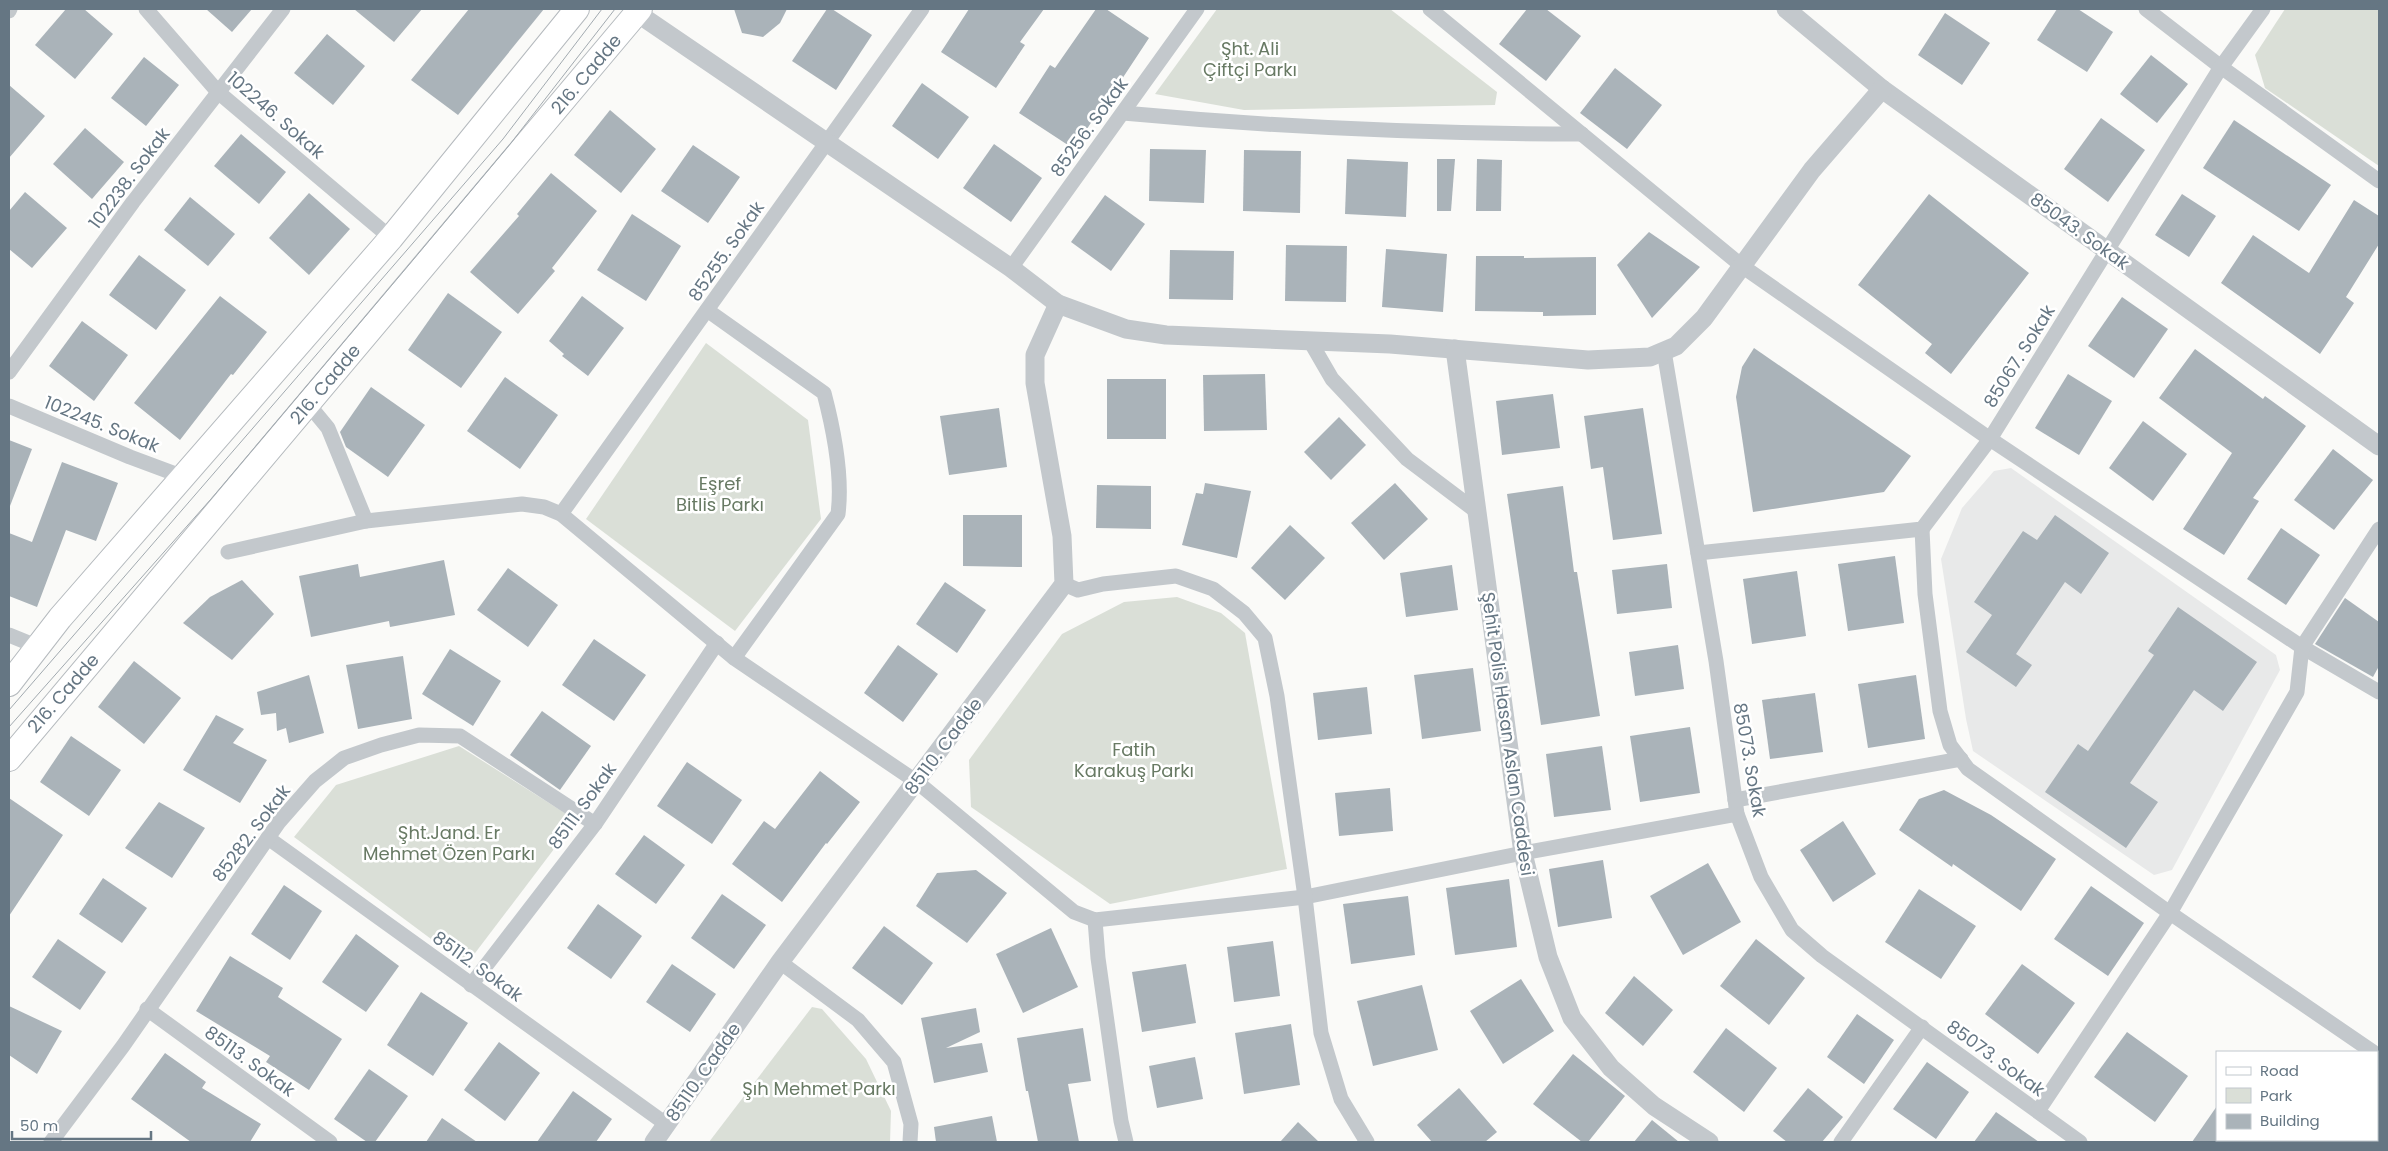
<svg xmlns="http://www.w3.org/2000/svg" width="2388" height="1151" font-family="Poppins,sans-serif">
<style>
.built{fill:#e8e9e9}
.green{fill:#dadfd7}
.building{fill:#aab3b9}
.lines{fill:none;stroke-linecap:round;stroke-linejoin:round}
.primary-casing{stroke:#b5babe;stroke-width:26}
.minor{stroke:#c3c8cc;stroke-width:15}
.tertiary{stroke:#c3c8cc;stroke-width:19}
.primary{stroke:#fff;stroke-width:24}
.tram{stroke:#a2aab0;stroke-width:1}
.labels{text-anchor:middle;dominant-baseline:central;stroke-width:5;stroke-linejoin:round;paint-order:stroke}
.park-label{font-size:18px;fill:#687a64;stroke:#fff}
.street-label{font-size:18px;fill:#657683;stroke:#fff}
</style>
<rect width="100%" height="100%" fill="#fafaf8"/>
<polygon class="built" points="2011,468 2276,655 2280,670 2172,870 2154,875 1973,751 1966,719 1941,559 1962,508 1994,471"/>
<g class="green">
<polygon points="1217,9 1390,9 1497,92 1495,105 1244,110 1155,94"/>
<polygon points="2285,9 2379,9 2379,166 2265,88 2255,55"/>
<polygon points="706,343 808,420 821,519 735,631 586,519"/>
<polygon points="1177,597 1221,613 1245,633 1287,869 1110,904 971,807 969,760 1062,634 1124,602"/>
<polygon points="459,746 576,820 466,965 294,837 336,785"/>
<polygon points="812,1007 822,1009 866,1059 891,1111 890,1142 709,1142"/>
</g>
<g class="building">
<polygon points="66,9 84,9 113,34 75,79 35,45"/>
<polygon points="206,9 252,9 232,32"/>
<polygon points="354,9 422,9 394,42"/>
<polygon points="469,9 544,9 458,115 411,80"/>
<polygon points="734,9 787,9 780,23 763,37 742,33"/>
<polygon points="827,9 832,9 872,35 836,90 792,61"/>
<polygon points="969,9 1044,9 1020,42 1025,45 996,88 941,52"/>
<polygon points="1096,9 1106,9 1149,38 1120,82 1118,81 1074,149 1019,113 1050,65 1055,68"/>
<polygon points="1527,9 1546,9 1581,36 1546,81 1499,44"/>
<polygon points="2057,9 2078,9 2113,32 2087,72 2037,40"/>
<polygon points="1945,13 1990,43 1962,85 1918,55"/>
<polygon points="327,34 365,66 333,105 294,73"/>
<polygon points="2151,55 2188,84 2157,123 2120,94"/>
<polygon points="144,57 179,85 146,126 111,98"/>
<polygon points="1615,68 1662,105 1627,149 1580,113"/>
<polygon points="922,83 969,117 938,159 892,126"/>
<polygon points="9,85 45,116 9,158"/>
<polygon points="610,110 656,149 621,193 574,155"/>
<polygon points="2101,118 2145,150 2108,202 2064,169"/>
<polygon points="2234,120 2331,185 2299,231 2203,168"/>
<polygon points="85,128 124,162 92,199 53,164"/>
<polygon points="241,134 286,172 259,204 214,166"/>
<polygon points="994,144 1042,178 1011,222 963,188"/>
<polygon points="693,145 740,177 708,223 661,191"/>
<polygon points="1150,149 1206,150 1204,203 1149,201"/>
<polygon points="1244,150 1301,151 1300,213 1243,211"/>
<polygon points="1347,159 1408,162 1406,217 1345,214"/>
<polygon points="1437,159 1455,159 1451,211 1437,211"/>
<polygon points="1477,159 1502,160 1501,211 1476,211"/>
<polygon points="551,173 597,211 552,268 555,271 518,314 470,272 519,216 517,214"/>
<polygon points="25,192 67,228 32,268 9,249 9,211"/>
<polygon points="309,193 350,229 309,275 269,238"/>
<polygon points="1929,194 2029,273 1951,374 1925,353 1932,344 1858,285"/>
<polygon points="2182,194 2216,216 2189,257 2155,235"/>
<polygon points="1105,195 1145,224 1111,271 1071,242"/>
<polygon points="190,197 235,234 208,266 164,230"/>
<polygon points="2354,200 2379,216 2379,244 2346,297 2354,303 2320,354 2221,283 2253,235 2309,273"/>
<polygon points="632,214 681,246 646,301 597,270"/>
<polygon points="1649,232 1700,267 1652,318 1617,265"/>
<polygon points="1286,245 1347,246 1346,302 1285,301"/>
<polygon points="1386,249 1447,254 1443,312 1382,307"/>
<polygon points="1170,250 1234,251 1233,300 1169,299"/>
<polygon points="139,255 186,290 156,330 109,295"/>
<polygon points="1476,256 1524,256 1524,258 1596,257 1596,315 1543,316 1543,312 1475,311"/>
<polygon points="448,293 502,332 461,388 408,350"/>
<polygon points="220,296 267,332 233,375 231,374 180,440 134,403"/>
<polygon points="582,296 624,328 588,376 562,356 564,354 549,341"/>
<polygon points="2122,297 2168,329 2134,378 2088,346"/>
<polygon points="82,321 128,355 94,401 49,366"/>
<polygon points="1754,348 1911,456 1884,492 1753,512 1736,397 1742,367"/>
<polygon points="2195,349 2263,399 2265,396 2306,426 2253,498 2259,501 2224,555 2183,529 2232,453 2159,398"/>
<polygon points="1265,374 1267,430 1204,431 1203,375"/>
<polygon points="2068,374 2112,401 2079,455 2035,428"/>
<polygon points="505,377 558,415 520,469 467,431"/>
<rect x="1107" y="379" width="59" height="60"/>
<polygon points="371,387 425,425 388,477 346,447 340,432"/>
<polygon points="1553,394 1560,448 1502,455 1496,401"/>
<polygon points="999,408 1007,467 949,475 940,416"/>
<polygon points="1643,408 1662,534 1613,540 1603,467 1591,469 1584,416"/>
<polygon points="1339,417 1366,445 1331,480 1304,452"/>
<polygon points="2143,421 2187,454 2153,501 2109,468"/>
<polygon points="9,440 32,449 10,506 9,506"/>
<polygon points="2333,449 2373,480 2334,530 2294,500"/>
<polygon points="62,462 118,483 96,541 66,530 37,607 9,596 9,533 32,542"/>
<polygon points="1205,483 1251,491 1237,558 1182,545 1196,493 1203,494"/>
<polygon points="1395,483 1428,519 1384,560 1351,523"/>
<polygon points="1097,485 1151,486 1151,529 1096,528"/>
<polygon points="1563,486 1574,572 1577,572 1600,716 1541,725 1507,494"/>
<polygon points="963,515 1022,515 1022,567 963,566"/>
<polygon points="2055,515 2109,553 2081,594 2065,582 2016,654 2032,665 2016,687 1966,652 1992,615 1974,602 2023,531 2037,540"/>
<polygon points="1290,525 1325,558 1285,600 1251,568"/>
<polygon points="2281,528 2320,555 2286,605 2247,579"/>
<polygon points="1895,556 1904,623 1848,631 1838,564"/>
<polygon points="444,560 455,615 390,627 389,621 311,637 299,576 358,564 360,577"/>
<polygon points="1667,564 1672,608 1617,614 1612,570"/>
<polygon points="1452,565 1458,610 1406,617 1400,573"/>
<polygon points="508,568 558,605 528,647 477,610"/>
<polygon points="1797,571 1806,636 1752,644 1743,579"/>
<polygon points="242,580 274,614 232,660 183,623 210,597"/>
<polygon points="945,582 986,610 957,653 916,624"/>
<polygon points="2345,598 2379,622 2379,666 2373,677 2315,644"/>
<polygon points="2178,607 2257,662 2223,711 2194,690 2130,783 2158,802 2126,848 2045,792 2078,744 2088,751 2154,655 2148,651"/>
<polygon points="594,639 646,675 614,721 562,685"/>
<polygon points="898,645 938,674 903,722 864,693"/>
<polygon points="1678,645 1684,689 1635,696 1629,652"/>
<polygon points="450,649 501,681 473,726 422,694"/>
<polygon points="403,656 412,719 358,729 346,665"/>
<polygon points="134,661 181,698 144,744 98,707"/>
<polygon points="1473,668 1481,731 1422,739 1414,675"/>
<polygon points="309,675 324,733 289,743 286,728 277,731 276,713 261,715 257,692"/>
<polygon points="1916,675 1925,739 1868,748 1858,684"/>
<polygon points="1367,687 1372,734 1318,740 1313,693"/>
<polygon points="1815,693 1823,752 1770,759 1762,700"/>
<polygon points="542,711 591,746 560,790 510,755"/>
<polygon points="216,715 244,729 233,743 267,760 240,803 183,770"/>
<polygon points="1690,727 1700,793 1640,802 1630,736"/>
<polygon points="71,736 121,770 89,816 40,782"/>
<polygon points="1602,746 1611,810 1554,817 1546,754"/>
<polygon points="687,762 742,800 712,844 657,806"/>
<polygon points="820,771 860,802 827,844 826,843 782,902 732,864 764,821 775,829"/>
<polygon points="1390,788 1393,831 1339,836 1335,793"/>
<polygon points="1944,790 1991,815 2056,859 2021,911 1953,864 1952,867 1899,830 1919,799"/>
<polygon points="9,798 63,835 9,916"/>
<polygon points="159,802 205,828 172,878 125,848"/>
<polygon points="1843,821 1876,874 1833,902 1800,850"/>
<polygon points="644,835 685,865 656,904 615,874"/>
<polygon points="1603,860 1612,918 1558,927 1549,869"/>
<polygon points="1708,863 1741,922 1683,955 1650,896"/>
<polygon points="976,870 1007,893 967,943 916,906 937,873"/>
<polygon points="103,878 147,908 122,943 79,914"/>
<polygon points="1509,879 1517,947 1455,955 1446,888"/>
<polygon points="284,885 322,911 290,960 251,934"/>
<polygon points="2091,886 2144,923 2108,976 2054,939"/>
<polygon points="1919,889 1976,926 1941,979 1885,942"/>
<polygon points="722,894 766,925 734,969 691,938"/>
<polygon points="1408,896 1415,955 1351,964 1343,904"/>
<polygon points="598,904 642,936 611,979 567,948"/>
<polygon points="884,926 933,963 902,1005 852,968"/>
<polygon points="1051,928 1078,987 1023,1013 996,954"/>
<polygon points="356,934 399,966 366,1012 322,982"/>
<polygon points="58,939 106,972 80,1010 32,977"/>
<polygon points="1756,939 1805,978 1769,1025 1720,986"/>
<polygon points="1273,941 1280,996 1234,1002 1227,947"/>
<polygon points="230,956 283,988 278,997 342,1039 309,1090 266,1062 270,1056 196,1011"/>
<polygon points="672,964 716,994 690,1032 646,1002"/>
<polygon points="1186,964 1196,1023 1142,1032 1132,972"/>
<polygon points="2022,964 2075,1003 2038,1054 1985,1014"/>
<polygon points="1634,976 1673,1010 1643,1046 1605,1013"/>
<polygon points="1521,979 1554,1031 1503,1064 1470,1011"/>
<polygon points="1422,985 1438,1050 1373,1066 1357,1001"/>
<polygon points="421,992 468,1023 433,1076 387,1045"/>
<polygon points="9,1006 62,1031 37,1074 9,1055"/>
<polygon points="976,1008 980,1032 946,1048 982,1043 988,1072 934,1083 921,1018"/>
<polygon points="1857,1014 1894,1040 1864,1084 1827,1057"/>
<polygon points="1291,1024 1300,1085 1244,1094 1235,1033"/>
<polygon points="1083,1028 1091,1081 1068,1084 1079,1142 1038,1142 1028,1091 1026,1091 1017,1038"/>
<polygon points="1726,1028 1777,1068 1744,1112 1693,1072"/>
<polygon points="2127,1032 2188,1076 2155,1122 2094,1077"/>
<polygon points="499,1042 540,1073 505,1121 464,1090"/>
<polygon points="165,1053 206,1082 202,1088 261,1124 250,1142 191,1142 131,1099"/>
<polygon points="1573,1054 1625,1096 1588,1142 1582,1142 1533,1104"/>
<polygon points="1195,1057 1203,1099 1157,1108 1149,1066"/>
<polygon points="1927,1062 1969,1092 1936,1139 1893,1109"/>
<polygon points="369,1069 408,1096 375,1142 367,1142 334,1119"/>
<polygon points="1459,1088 1497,1132 1485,1142 1432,1142 1417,1125"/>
<polygon points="1808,1088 1843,1117 1822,1142 1787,1142 1773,1131"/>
<polygon points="573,1091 612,1119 596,1142 537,1142"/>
<polygon points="2217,1106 2217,1142 2192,1142"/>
<polygon points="1996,1112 2039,1142 1974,1142"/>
<polygon points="992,1116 997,1142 936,1142 934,1127"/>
<polygon points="442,1118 477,1142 426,1142"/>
<polygon points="1652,1120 1679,1142 1634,1142"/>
<polygon points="1298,1122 1319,1142 1280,1142"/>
</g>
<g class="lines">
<defs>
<g id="primary">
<polyline points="9,684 60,618 391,238 577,9"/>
<polyline points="9,759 640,9"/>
</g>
</defs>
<use href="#primary" class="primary-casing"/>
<g class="minor">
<polyline points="146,9 218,92 391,238"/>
<polyline points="1430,9 1742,266 1990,439 2302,647 2379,692"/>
<polyline points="2146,9 2221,67 2379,181"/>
<polyline points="9,11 10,9"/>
<path d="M1123,113C1275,127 1428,134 1582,134"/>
<polyline points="1011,268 1197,9"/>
<path d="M707,310L824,393C834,431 843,475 838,514L734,658"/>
<polyline points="1310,341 1332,379 1407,459 1476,511"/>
<polyline points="1664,351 1716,661 1737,814 1761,877 1792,930 1822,956 2080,1142"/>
<polyline points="9,372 133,202 283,9"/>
<polyline points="309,405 328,428 366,521 522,504 544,507 561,514 734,658 917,782 1074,912 1095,920 1305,897 1523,853 1737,814"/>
<polyline points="9,406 130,457 181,476"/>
<polyline points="561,514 922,9"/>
<polyline points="1922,529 1925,594 1940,711 1950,745 1968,769 2170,913 2373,1052"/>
<polyline points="228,552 366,521"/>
<polyline points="1698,553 1922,529 1990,439 2221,67 2263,9"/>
<polyline points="1064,584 1078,590 1103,584 1176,576 1213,589 1244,613 1265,638 1277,696 1305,897 1321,1033 1341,1099 1367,1142"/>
<polyline points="9,635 36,646"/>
<polyline points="1735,800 1961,759"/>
<polyline points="268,838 666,1124"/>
<polyline points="1095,920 1098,958 1121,1121 1126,1142"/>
<polyline points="780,962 858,1020 894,1062 911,1124 910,1142"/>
<polyline points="471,985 595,824 717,643"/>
<polyline points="147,1009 330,1142"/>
<polyline points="2038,1111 2170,913 2297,692 2302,647 2379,529"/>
<polyline points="51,1142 123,1046 279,822 315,781 344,758 381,745 419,735 460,736 595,824"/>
<polyline points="1841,1142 1922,1027"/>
</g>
<g class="tertiary">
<polyline points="1786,9 1882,89 2379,446"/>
<polyline points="637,13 1011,268 1058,304 1126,329 1166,335 1390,344 1588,360 1650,357 1676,346 1704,318 1812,170 1882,89"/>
<polyline points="1455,349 1523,853 1548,957 1572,1018 1611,1068 1654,1106 1709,1142"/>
<polyline points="654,1142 780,962 1064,584 1062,536 1035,383 1035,355 1058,304"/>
</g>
<use href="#primary" class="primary"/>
<g class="tram">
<polyline points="9,710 503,139 602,9"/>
<polyline points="9,727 211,499 408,266 511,143 615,9"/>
</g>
</g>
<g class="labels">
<g class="park-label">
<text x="1250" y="48">Şht. Ali<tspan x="1250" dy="21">Çiftçi Parkı</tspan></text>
<text x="720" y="483">Eşref<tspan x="720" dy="21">Bitlis Parkı</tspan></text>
<text x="1134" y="749">Fatih<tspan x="1134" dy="21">Karakuş Parkı</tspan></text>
<text x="449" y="832">Şht.Jand. Er<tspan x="449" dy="21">Mehmet Özen Parkı</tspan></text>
<text x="819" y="1088">Şıh Mehmet Parkı</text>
</g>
<g class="street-label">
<text transform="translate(586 74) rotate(-50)">216. Cadde</text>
<text transform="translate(276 115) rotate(41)">102246. Sokak</text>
<text transform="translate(1089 127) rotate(-54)">85256. Sokak</text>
<text transform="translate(129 178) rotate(-53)">102238. Sokak</text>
<text transform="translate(2080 231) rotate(36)">85043. Sokak</text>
<text transform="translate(726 251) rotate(-55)">85255. Sokak</text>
<text transform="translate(2019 356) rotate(-58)">85067. Sokak</text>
<text transform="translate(325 384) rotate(-50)">216. Cadde</text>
<text transform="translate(102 424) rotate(22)">102245. Sokak</text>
<text transform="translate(63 693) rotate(-49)">216. Cadde</text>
<text transform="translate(1508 734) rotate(82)">Şehit Polis Hasan Aslan Caddesi</text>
<text transform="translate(943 746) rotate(-53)">85110. Cadde</text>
<text transform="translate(1750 760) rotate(80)">85073. Sokak</text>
<text transform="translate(582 806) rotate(-54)">85111. Sokak</text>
<text transform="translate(251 833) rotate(-53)">85282. Sokak</text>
<text transform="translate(478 966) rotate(36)">85112. Sokak</text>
<text transform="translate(1996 1058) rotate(36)">85073. Sokak</text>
<text transform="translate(250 1061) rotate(36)">85113. Sokak</text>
<text transform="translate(703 1072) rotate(-55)">85110. Cadde</text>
</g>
</g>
<rect width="2388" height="1151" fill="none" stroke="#657683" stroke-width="20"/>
<rect x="2216" y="1051" width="162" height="90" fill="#ffffff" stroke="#c1c8cd"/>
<rect x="2226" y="1067" width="25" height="8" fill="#ffffff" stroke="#c1c8cd"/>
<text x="2260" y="1076" font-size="15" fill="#657683">Road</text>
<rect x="2226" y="1088" width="25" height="15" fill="#dadfd7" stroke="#c1c8cd"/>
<text x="2260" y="1101" font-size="15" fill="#657683">Park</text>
<rect x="2226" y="1114" width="25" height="15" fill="#aab3b9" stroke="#c1c8cd"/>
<text x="2260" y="1126" font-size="15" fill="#657683">Building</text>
<path d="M12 1131v8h139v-8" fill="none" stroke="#657683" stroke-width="2.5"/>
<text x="20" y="1131" font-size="15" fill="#657683" stroke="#ffffff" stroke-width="4" paint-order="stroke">50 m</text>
</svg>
